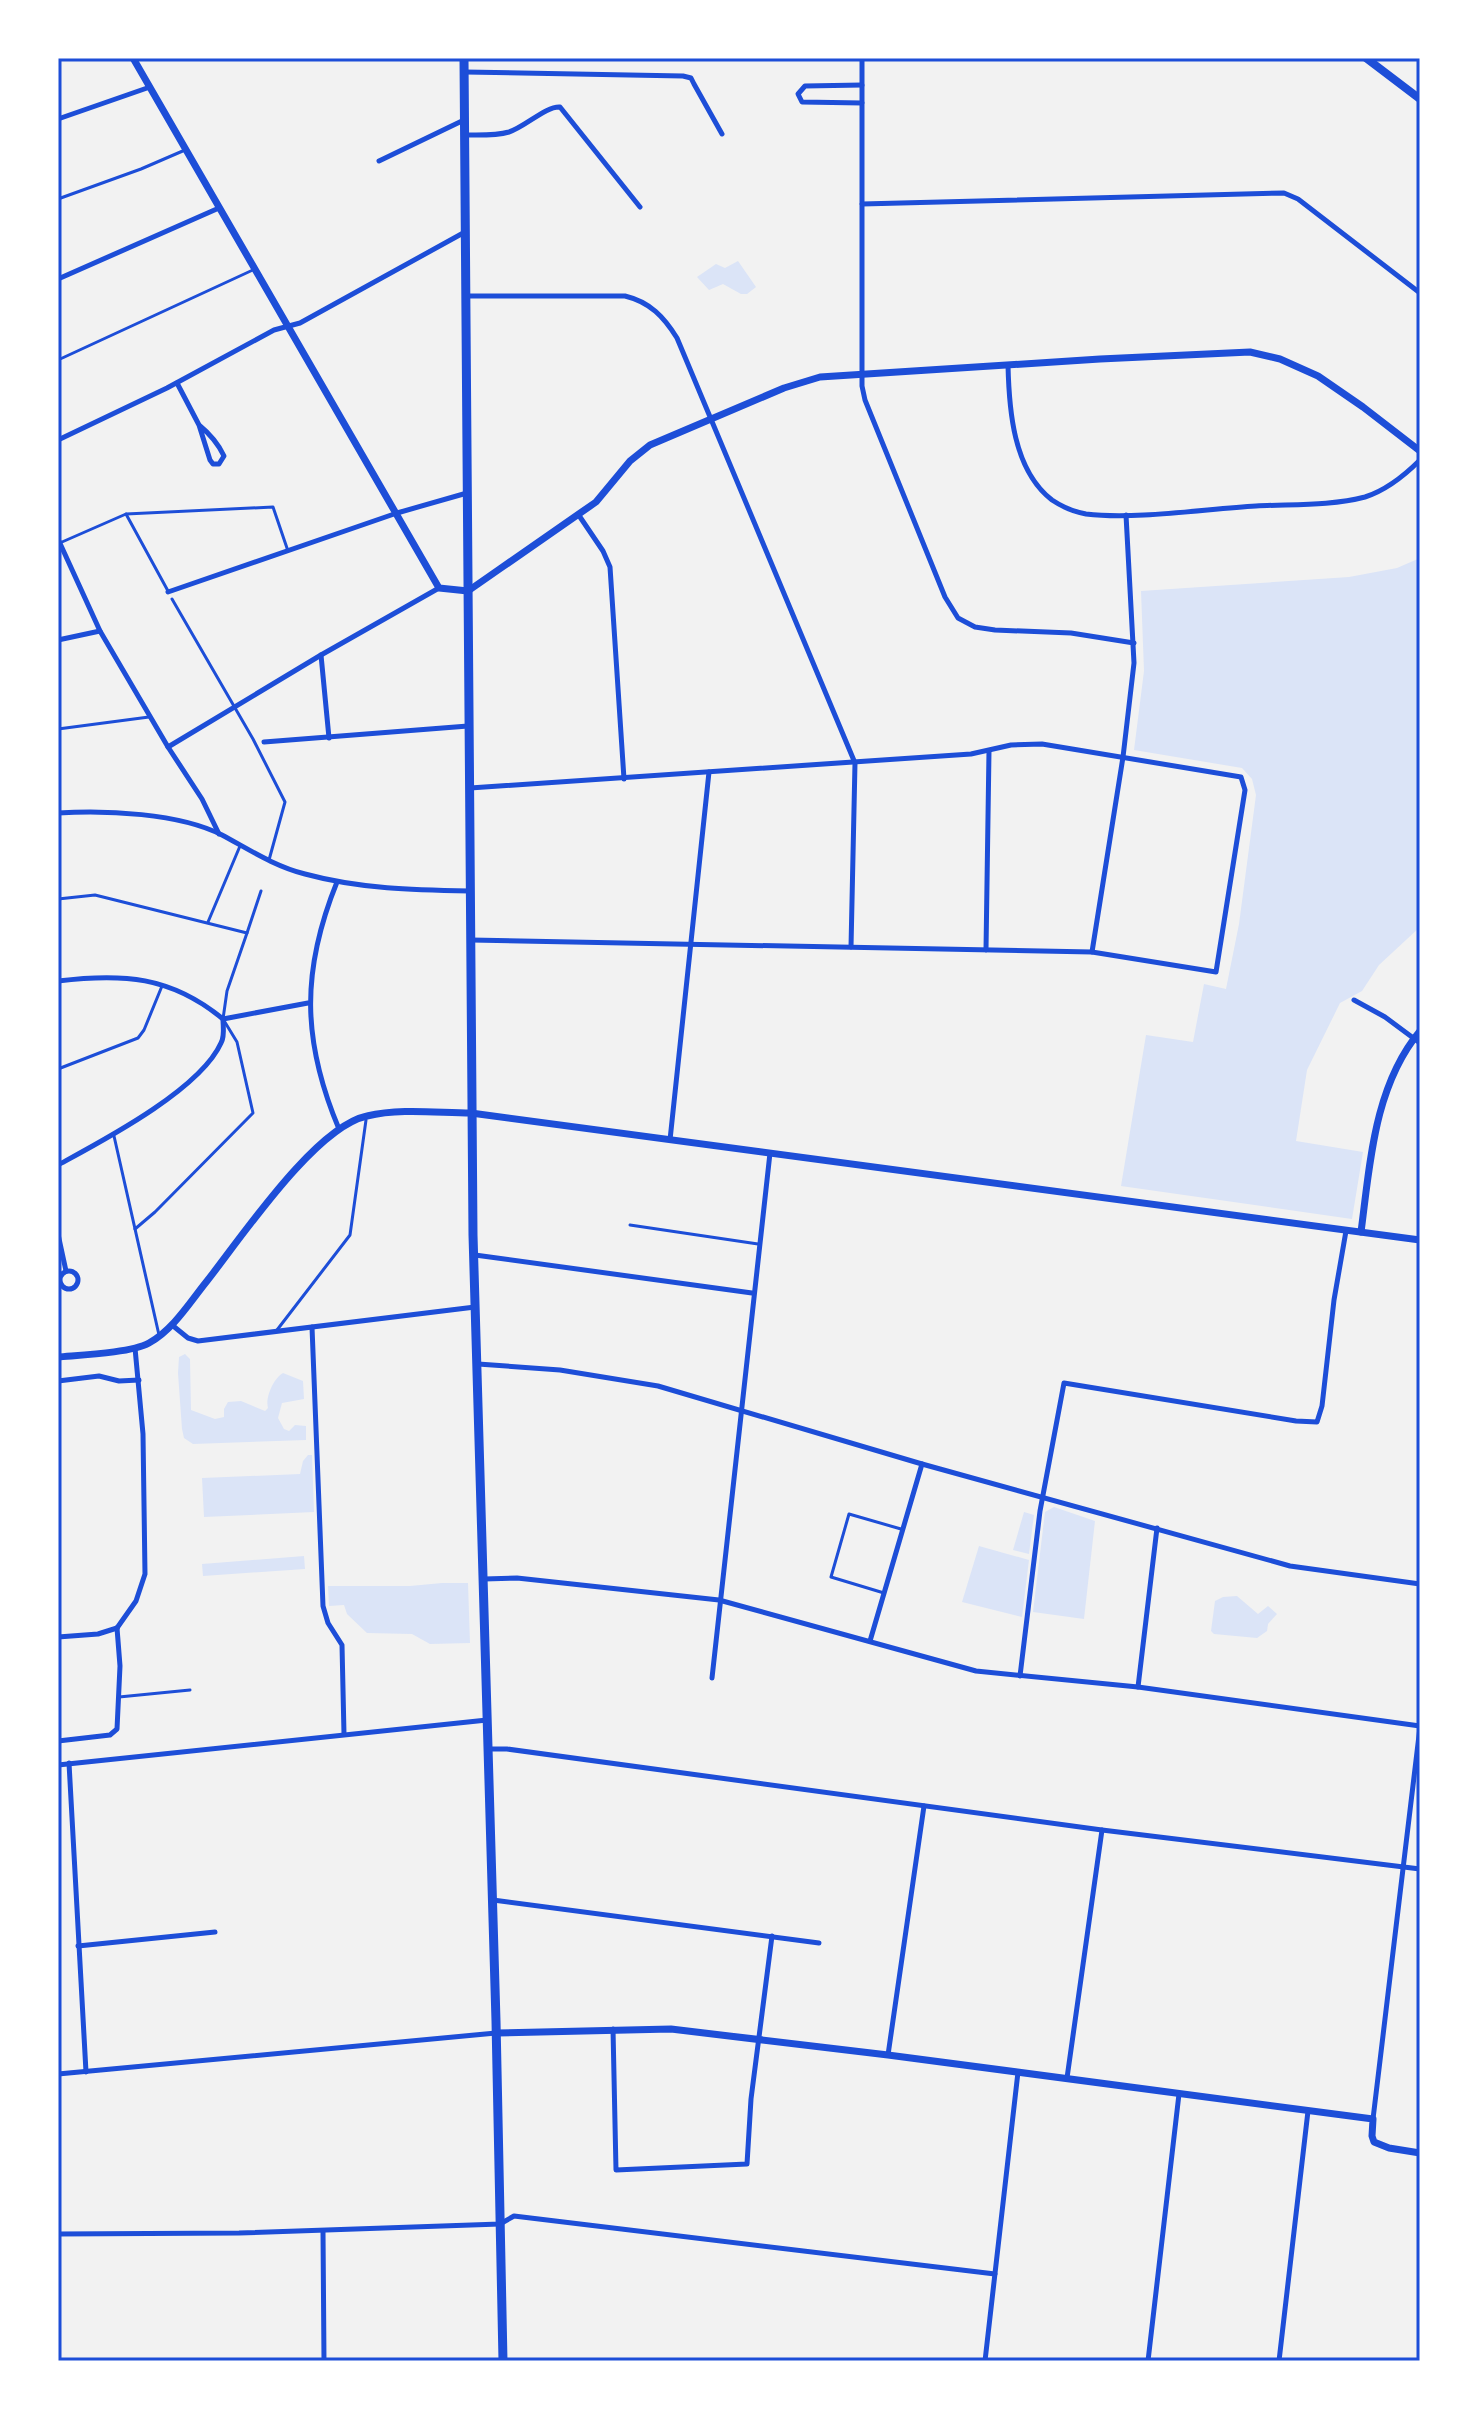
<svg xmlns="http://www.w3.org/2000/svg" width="1478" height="2419" font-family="Lora,serif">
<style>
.green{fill:#dbe4f7}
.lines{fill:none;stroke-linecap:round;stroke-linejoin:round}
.service{stroke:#1d4ed8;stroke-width:3}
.minor{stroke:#1d4ed8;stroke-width:5}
.tertiary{stroke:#1d4ed8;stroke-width:7}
.secondary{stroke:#1d4ed8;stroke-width:8}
.primary{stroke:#1d4ed8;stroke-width:9}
.neatline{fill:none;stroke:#1d4ed8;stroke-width:3}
</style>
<rect width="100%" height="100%" fill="#f2f2f2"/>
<g class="green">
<polygon points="738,261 756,287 747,294 741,294 723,284 709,290 697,277 716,264 725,268"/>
<polygon points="1420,558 1420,927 1379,965 1362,991 1340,1003 1307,1070 1296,1141 1363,1152 1352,1219 1121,1186 1146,1035 1193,1042 1204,984 1226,989 1239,924 1256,795 1252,779 1242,768 1134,750 1144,671 1141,591 1349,577 1397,568"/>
<path d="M185,1354L190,1359L191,1410L215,1419L224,1417V1409L228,1402L241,1401L265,1411L268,1408C265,1397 274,1378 283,1373L303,1381L304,1399L282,1403L278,1418L284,1429L289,1431L295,1425L306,1426V1440L193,1444L184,1438L182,1429L178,1373L179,1357Z"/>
<polygon points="308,1455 312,1455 314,1512 204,1517 202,1478 300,1474 303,1461"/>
<polygon points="1054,1507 1095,1521 1084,1619 1033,1612 1045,1512"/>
<polygon points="1024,1512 1034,1515 1029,1554 1013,1550"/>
<polygon points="979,1546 1029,1560 1022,1617 962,1602"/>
<polygon points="304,1556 305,1569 203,1576 202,1564"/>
<polygon points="442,1583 468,1583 470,1643 430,1644 412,1634 367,1633 347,1614 344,1605 329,1606 328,1586 410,1586"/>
<polygon points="1237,1596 1258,1614 1268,1606 1277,1614 1268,1624 1267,1631 1257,1638 1214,1634 1211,1631 1215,1601 1223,1597"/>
</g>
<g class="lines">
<g class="service">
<polyline points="58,199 141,169 185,150"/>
<polyline points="58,360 255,269"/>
<polyline points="126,514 168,591"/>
<polyline points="62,542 126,514 273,507 288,551"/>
<polyline points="172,599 253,739 285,802 269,860"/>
<polyline points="58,729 149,717"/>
<polyline points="58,899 95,895 247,933 227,991 223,1019 237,1042 253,1113 155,1212 135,1229"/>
<polyline points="208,922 240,846"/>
<polyline points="247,933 261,891"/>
<polyline points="58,1069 138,1038 144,1030 162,986"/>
<polyline points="114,1136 159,1335"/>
<polyline points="630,1225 758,1244"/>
<polyline points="277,1330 350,1235 366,1120"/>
<polyline points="884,1593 831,1577 849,1514 901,1529"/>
<polyline points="119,1697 190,1690"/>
</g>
<g class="minor">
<polyline points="862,58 862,386 865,400 945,597 958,618 975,627 995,630 1071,633 1134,643"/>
<polyline points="465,72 683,76 691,78 694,84 722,134"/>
<polyline points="862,85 805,86 798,94 802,102 862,103"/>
<polyline points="58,119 150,87"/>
<path d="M465,135C479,135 495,136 509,132C525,127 546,106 560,107L640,207"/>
<polyline points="379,161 464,120"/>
<polyline points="862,204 1284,193 1298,199 1420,293"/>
<polyline points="58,279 219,208"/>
<path d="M466,296H625C650,302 664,317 677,338L855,763L851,947"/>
<path d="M1008,365C1009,409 1013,470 1052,500C1061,506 1075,512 1086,514C1135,520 1205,509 1256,506C1291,504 1331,506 1365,497C1387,490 1404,476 1420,460"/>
<path d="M177,383L199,425L210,460L213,464H219L224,456C218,443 210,434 199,425"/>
<polyline points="58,440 167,388 274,330 300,323 465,232"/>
<polyline points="578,514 603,551 610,567 624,779"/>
<polyline points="58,539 100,631 168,747 202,799 219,834"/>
<polyline points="168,592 397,513 467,493"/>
<polyline points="58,640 100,631"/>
<polyline points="321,655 329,738"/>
<polyline points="264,742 468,726"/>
<polyline points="168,747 321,655 439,588"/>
<polyline points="470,788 971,754 1011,745 1042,744 1241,777 1245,790 1216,972 1092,952 471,940"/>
<path d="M58,813C105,810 179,813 222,835C250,850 274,866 305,874C360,889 414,890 470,891"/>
<path d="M337,882C301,971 302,1041 339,1129"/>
<polyline points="986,950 989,751"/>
<polyline points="1092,952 1123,757 1134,663 1126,515"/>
<path d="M58,981C122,973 171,976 223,1019"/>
<polyline points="1354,1000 1385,1017 1420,1043"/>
<polyline points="223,1019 308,1003"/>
<polyline points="670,1140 709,772"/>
<path d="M58,1165C102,1141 200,1090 221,1043C225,1036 223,1027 223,1019"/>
<polyline points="58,1234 66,1271"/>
<polyline points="475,1255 752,1293"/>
<circle cx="69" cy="1280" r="9"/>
<polyline points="172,1325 188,1338 198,1341 475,1307"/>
<polyline points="312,1327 323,1606 328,1623 342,1645 344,1734"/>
<polyline points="478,1364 560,1370 658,1386 922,1464 1290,1566 1420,1584"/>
<polyline points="58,1381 99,1376 119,1381 139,1380"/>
<polyline points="484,1579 517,1578 719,1600 976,1671 1138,1687 1420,1726"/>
<polyline points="117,1628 136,1601 145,1574 143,1434 135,1348"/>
<polyline points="58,1637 98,1634 117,1628"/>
<polyline points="870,1641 922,1464"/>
<polyline points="1020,1676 1040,1511 1064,1383 1296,1421 1317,1422 1322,1406 1334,1300 1346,1231"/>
<polyline points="712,1678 770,1153"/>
<polyline points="1138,1687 1157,1528"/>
<polyline points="58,1741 110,1735 117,1729 120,1666 117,1628"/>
<polyline points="489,1749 507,1749 1102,1830 1420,1869"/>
<polyline points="69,1763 86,2072"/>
<polyline points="58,1765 487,1720"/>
<polyline points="493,1900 819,1943"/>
<polyline points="78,1946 215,1932"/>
<polyline points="613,2029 616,2170 747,2164 751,2099 772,1936"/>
<polyline points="888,2055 924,1806"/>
<polyline points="58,2074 496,2033"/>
<polyline points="1067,2078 1102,1830"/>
<polyline points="1373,2119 1420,1727"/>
<polyline points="323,2231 324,2361"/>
<polyline points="58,2234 239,2233 500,2224 514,2216 995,2274"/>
<polyline points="985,2361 1018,2072"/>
<polyline points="1148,2361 1179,2094"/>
<polyline points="1279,2361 1308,2111"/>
</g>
<g class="tertiary">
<polyline points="133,58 439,588 468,591 501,568 596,502 630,461 650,445 784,388 820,377 1100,359 1250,352 1280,359 1318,376 1363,407 1420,451"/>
<path d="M1361,1232C1370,1164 1374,1086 1420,1031"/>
<path d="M58,1357C80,1355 131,1353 149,1343C173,1330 190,1302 207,1281C241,1238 315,1127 367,1116C401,1108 438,1113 471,1113L1420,1240"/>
<polyline points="497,2033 671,2029 888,2055 1373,2119 1372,2136 1374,2142 1389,2148 1420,2153"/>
</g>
<polyline class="secondary" points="1366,58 1420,99"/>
<polyline class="primary" points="464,58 473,1235 496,2021 503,2361"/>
</g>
<rect width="1478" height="2419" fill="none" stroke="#ffffff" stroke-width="120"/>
<rect x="60" y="60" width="1358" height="2299" class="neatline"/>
</svg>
